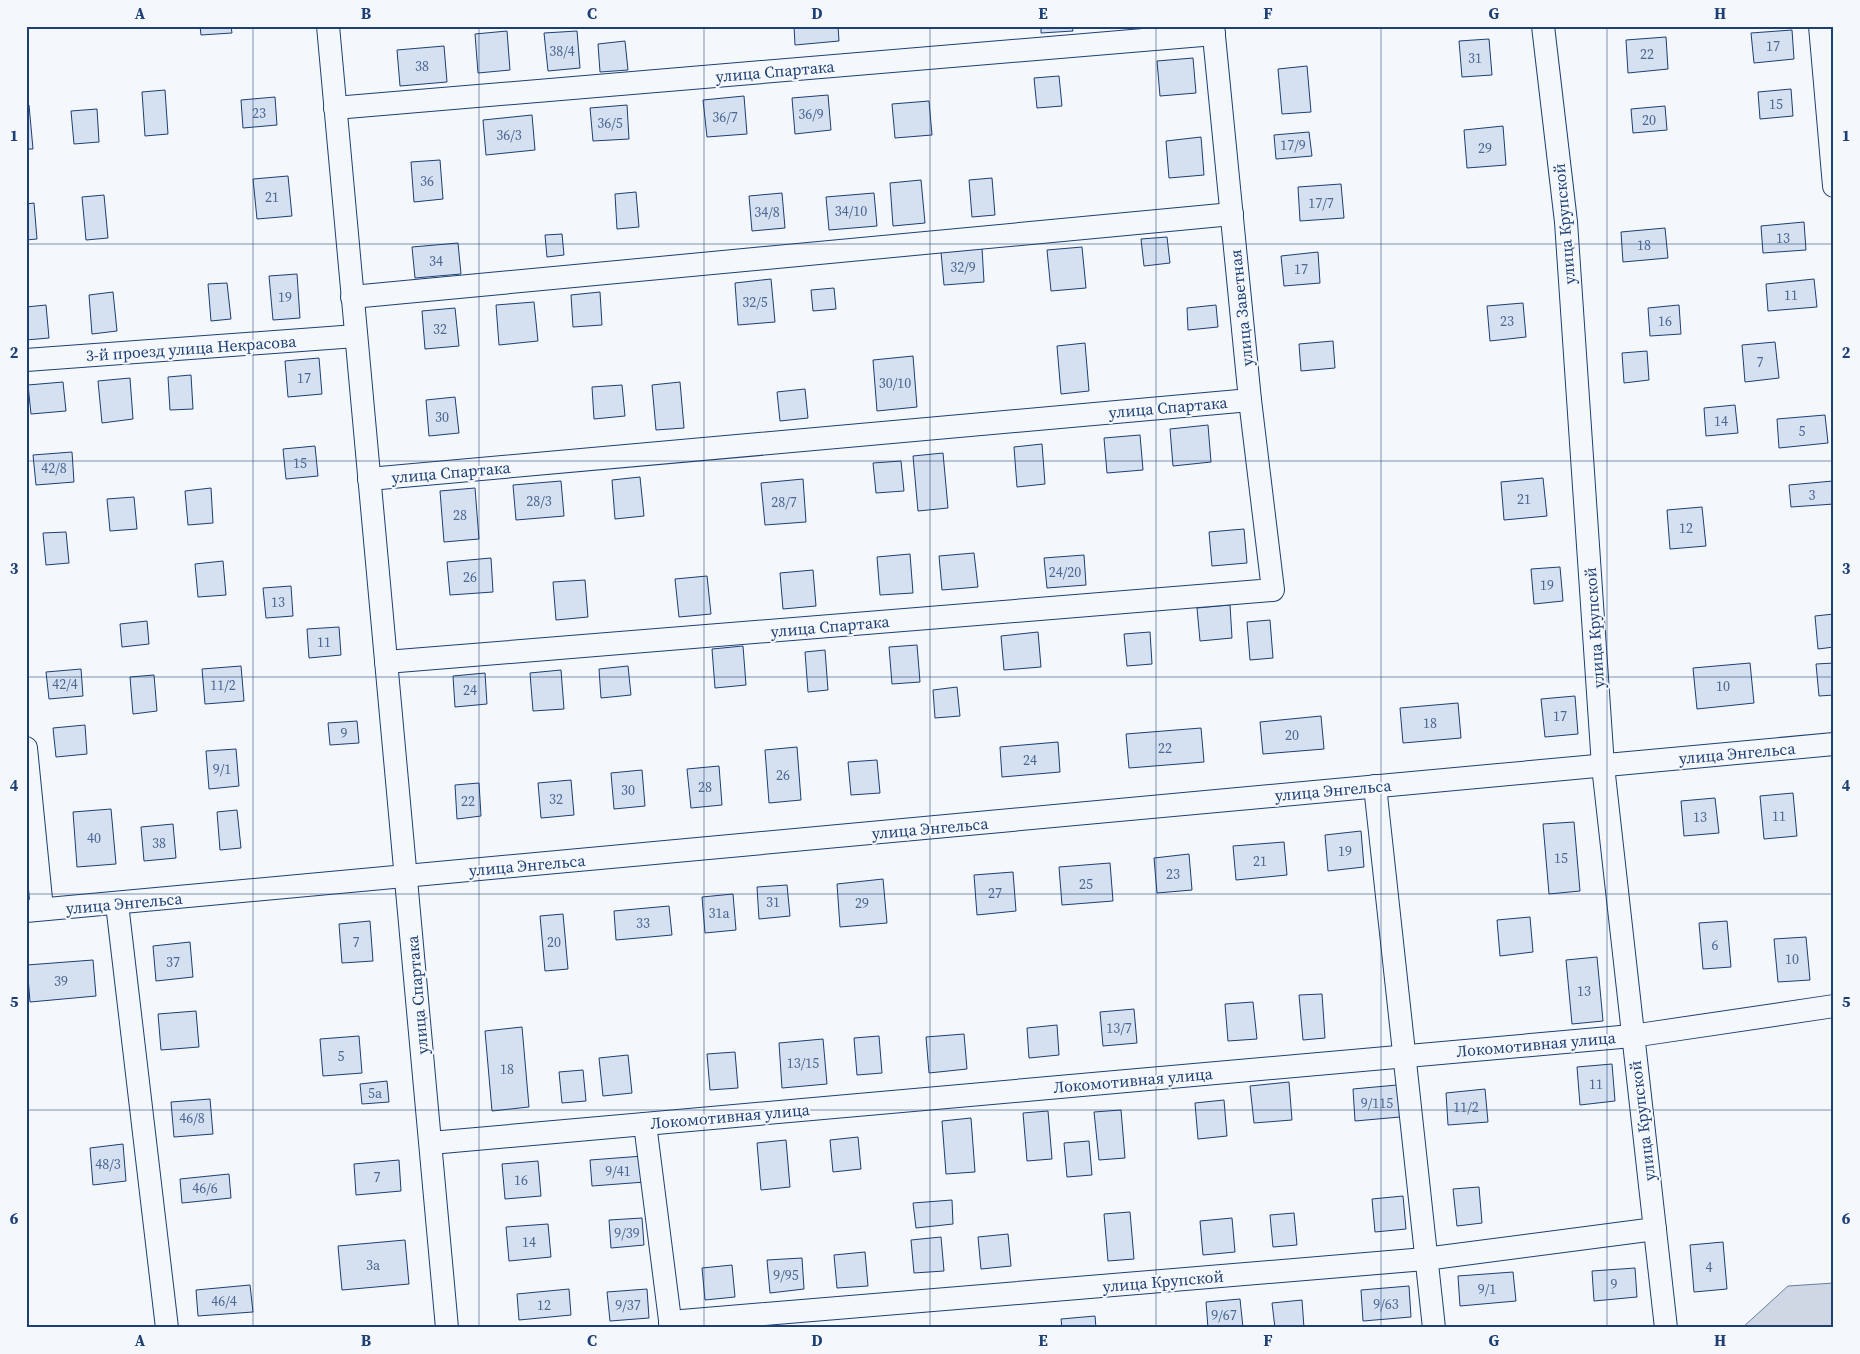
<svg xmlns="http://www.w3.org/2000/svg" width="1860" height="1354" font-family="'Source Serif 4',serif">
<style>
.water{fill:#cfd7e4;stroke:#687fa3}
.building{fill:#d5e0f0;stroke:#1d3f73}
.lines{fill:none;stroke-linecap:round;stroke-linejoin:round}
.street-casing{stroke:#1d3f73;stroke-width:24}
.street{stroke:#f4f7fb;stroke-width:22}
.grid{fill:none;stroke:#1d3f73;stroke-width:1;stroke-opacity:0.55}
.labels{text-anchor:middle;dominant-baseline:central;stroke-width:4;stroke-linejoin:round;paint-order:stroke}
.number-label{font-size:14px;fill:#4b6792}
.street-label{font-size:16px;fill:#1d3f73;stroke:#f4f7fb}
.neatline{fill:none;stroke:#1d3f73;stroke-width:2}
.grid-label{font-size:16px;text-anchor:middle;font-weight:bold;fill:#1d3f73}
</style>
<rect width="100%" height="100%" fill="#f4f7fb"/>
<polygon class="water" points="1834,1283 1834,1328 1742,1328 1788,1286"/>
<g class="building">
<polygon points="200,26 231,26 232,33 201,35"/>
<polygon points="794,26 838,26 839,41 795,45"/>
<polygon points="1041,26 1072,26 1073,31 1041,33"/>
<polygon points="1792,30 1794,59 1754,63 1751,33"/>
<polygon points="507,31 510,70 478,73 475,34"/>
<polygon points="577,31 580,68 548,71 544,33"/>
<polygon points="1666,37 1668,69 1628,73 1626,40"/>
<polygon points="1489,39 1492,75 1462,77 1459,41"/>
<polygon points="625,41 628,70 600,72 598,44"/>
<polygon points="444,46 447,82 400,86 397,50"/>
<polygon points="1193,58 1196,93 1160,96 1157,61"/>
<polygon points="1307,66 1311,112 1282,114 1278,69"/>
<polygon points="1059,76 1062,106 1037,108 1034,78"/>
<polygon points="1791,89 1793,116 1760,119 1758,92"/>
<polygon points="165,90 168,134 145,136 142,92"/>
<polygon points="828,95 831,130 795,134 792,98"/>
<polygon points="744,96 747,134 707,137 703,100"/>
<polygon points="275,97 277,125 243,128 241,100"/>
<polygon points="929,101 932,135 895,138 892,104"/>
<polygon points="26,105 29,105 33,149 26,149"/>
<polygon points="627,105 629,139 593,141 590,108"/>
<polygon points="1665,106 1667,130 1633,133 1631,109"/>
<polygon points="97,109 99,142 74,144 71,111"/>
<polygon points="532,115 535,150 486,155 483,120"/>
<polygon points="1503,126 1506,165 1467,168 1464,130"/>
<polygon points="1309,132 1312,156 1276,159 1274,135"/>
<polygon points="1201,137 1204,175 1169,178 1166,141"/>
<polygon points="440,160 443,199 414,202 411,162"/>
<polygon points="288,176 292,216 257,219 253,179"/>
<polygon points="992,178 995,215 972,217 969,180"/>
<polygon points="921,180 925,223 893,226 890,183"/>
<polygon points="1341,184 1344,218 1300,221 1298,187"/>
<polygon points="636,192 639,227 617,229 615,194"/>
<polygon points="782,193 785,228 752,231 749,196"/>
<polygon points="874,193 877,226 829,230 826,197"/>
<polygon points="104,195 108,238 86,240 82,197"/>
<polygon points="34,203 37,239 26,240 26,204"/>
<polygon points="1804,222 1806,250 1763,253 1761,226"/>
<polygon points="1665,228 1668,258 1623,262 1621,232"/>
<polygon points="562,234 564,255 547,257 545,235"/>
<polygon points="1167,237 1170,263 1144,266 1141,239"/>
<polygon points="458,243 461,274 415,278 412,247"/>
<polygon points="1082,247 1086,288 1051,291 1047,250"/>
<polygon points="982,248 984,282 944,285 941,252"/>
<polygon points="1318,252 1320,283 1284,286 1281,256"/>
<polygon points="297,274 300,318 273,320 269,276"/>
<polygon points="771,279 775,322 738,325 735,283"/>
<polygon points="1814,279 1817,307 1768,311 1766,284"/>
<polygon points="227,283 231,319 211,321 208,284"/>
<polygon points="834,288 836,309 813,311 811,290"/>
<polygon points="113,292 117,331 92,334 89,295"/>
<polygon points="600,292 602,325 573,327 571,295"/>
<polygon points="534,302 538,341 499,345 496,305"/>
<polygon points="1523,303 1526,337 1490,341 1487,306"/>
<polygon points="46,305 49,338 26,340 26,307"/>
<polygon points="1216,305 1218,327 1188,330 1187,308"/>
<polygon points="1679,305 1681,334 1650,336 1648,308"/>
<polygon points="455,308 459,346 425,349 422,311"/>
<polygon points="1333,341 1335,368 1301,371 1299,344"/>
<polygon points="1775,342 1779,378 1745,382 1742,345"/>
<polygon points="1085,343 1089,391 1061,394 1057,346"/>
<polygon points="1647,351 1649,380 1624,383 1622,353"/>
<polygon points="913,356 917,407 877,411 873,360"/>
<polygon points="319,358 322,394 288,397 285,361"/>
<polygon points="191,375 193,409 170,410 168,377"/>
<polygon points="130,378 133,419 102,423 98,381"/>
<polygon points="63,382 66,411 31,414 28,385"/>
<polygon points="680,382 684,428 656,430 652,385"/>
<polygon points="622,385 625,416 594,419 592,387"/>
<polygon points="805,389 808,418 780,421 777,392"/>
<polygon points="455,397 459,433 429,436 426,400"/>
<polygon points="1735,405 1738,433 1706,436 1704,408"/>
<polygon points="1825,415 1828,443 1779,448 1777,419"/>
<polygon points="1208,425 1211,462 1173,466 1170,429"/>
<polygon points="1140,435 1143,470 1107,473 1104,438"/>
<polygon points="1042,444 1045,484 1017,487 1014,447"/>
<polygon points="315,446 318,476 286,479 283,449"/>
<polygon points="72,452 74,482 36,485 33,455"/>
<polygon points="943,453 948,508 918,511 913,456"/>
<polygon points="901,461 904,491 876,493 873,463"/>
<polygon points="640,477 644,516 615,519 612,480"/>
<polygon points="1543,478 1547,516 1504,520 1501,482"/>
<polygon points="803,479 806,522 765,525 761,483"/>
<polygon points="561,481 564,516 516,520 513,485"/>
<polygon points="1833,481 1834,504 1791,507 1789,485"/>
<polygon points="211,488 213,523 188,525 185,491"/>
<polygon points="475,488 479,539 444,542 440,491"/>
<polygon points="134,497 137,529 110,531 107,499"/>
<polygon points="1702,507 1706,546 1670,549 1667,510"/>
<polygon points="1244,529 1247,563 1212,566 1209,532"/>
<polygon points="66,532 69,563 46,565 43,533"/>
<polygon points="974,553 978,587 942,590 939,556"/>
<polygon points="910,554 913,593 880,595 877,557"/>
<polygon points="1084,555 1086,585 1047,588 1044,558"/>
<polygon points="491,558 493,592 450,595 447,562"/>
<polygon points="223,561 226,595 198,597 195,564"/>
<polygon points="1560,567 1563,601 1534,604 1531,569"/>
<polygon points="813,570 816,606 783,609 780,573"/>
<polygon points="707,576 711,614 679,617 675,579"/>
<polygon points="585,580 588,617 556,620 553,582"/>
<polygon points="291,586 293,616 266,618 263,588"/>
<polygon points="1230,605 1232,638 1200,641 1197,608"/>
<polygon points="1834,614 1834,647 1818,649 1815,616"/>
<polygon points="1270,620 1273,658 1250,660 1247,622"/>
<polygon points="147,621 149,644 122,647 120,624"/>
<polygon points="339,627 341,655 309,658 307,629"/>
<polygon points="1038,632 1041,667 1004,670 1001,636"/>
<polygon points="1150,632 1152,664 1127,666 1124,634"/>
<polygon points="917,645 920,682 892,684 889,647"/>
<polygon points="743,646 746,685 715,688 712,649"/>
<polygon points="825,650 828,690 808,692 805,652"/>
<polygon points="1750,663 1754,703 1697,709 1693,668"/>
<polygon points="1834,663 1834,695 1819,696 1816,664"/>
<polygon points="241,666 244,701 205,704 202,669"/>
<polygon points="628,666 631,695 601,698 599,669"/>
<polygon points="81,669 83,696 49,699 46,672"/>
<polygon points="561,670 564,709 533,711 530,673"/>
<polygon points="485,673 487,704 455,707 453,676"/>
<polygon points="154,675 157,711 133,714 130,677"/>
<polygon points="957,687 960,716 935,718 933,690"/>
<polygon points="1575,696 1578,734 1545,737 1541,699"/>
<polygon points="1458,703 1461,738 1403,743 1400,708"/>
<polygon points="1321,716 1324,749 1263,754 1260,722"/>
<polygon points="357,721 359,743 330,745 328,723"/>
<polygon points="85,725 87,754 56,757 53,728"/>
<polygon points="1201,728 1204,762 1129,768 1126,734"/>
<polygon points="1058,742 1060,772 1002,777 1000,747"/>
<polygon points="797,747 801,800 769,803 765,750"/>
<polygon points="236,749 239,786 209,789 206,751"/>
<polygon points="877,760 880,793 851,795 848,762"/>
<polygon points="719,766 722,805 691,808 687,769"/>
<polygon points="642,770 645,806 614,809 611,773"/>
<polygon points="571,780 574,815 541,818 538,783"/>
<polygon points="479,783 481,816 457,819 455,785"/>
<polygon points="1793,793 1797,836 1764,839 1760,796"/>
<polygon points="1715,798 1719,833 1684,836 1681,801"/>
<polygon points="111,809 116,864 77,867 73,812"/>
<polygon points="237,810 241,848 220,850 217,812"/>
<polygon points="1574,822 1580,891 1549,894 1543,824"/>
<polygon points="173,824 176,858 144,861 141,827"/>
<polygon points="1361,831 1364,867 1328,871 1325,835"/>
<polygon points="1284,842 1287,875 1236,880 1233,846"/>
<polygon points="1189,854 1192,890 1157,893 1154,858"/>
<polygon points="1110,863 1113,901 1062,905 1059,867"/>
<polygon points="1013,872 1016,911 977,915 974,875"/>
<polygon points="883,879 887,923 840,927 837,884"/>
<polygon points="787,885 790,916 759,919 757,887"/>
<polygon points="733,894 736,930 705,933 702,897"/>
<polygon points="669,906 672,935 616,940 614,911"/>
<polygon points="563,914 568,969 545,971 540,916"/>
<polygon points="1530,917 1533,952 1500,956 1497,920"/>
<polygon points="370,921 373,961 342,963 339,924"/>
<polygon points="1727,921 1731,967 1703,969 1699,923"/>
<polygon points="1806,937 1810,980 1778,982 1774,939"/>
<polygon points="190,942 193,977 156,981 153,946"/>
<polygon points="1597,957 1603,1021 1572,1024 1566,960"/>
<polygon points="93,960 96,996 30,1002 27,965"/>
<polygon points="1322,994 1325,1038 1303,1040 1299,995"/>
<polygon points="1253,1002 1257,1039 1228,1041 1225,1004"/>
<polygon points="1134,1009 1137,1043 1103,1046 1100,1012"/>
<polygon points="196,1011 199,1047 161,1050 158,1014"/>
<polygon points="1057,1025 1059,1055 1029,1058 1027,1028"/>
<polygon points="522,1027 529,1107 492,1111 485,1031"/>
<polygon points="964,1034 967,1069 929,1073 926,1037"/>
<polygon points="359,1036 362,1073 323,1076 320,1039"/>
<polygon points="879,1036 882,1073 857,1075 854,1038"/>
<polygon points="823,1039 827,1084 782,1088 779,1043"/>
<polygon points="735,1052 738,1088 710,1090 707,1054"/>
<polygon points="628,1055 632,1093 603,1096 599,1058"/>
<polygon points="1612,1064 1615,1101 1580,1105 1577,1067"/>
<polygon points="583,1070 586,1101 562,1103 559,1072"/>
<polygon points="387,1081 389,1102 362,1104 360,1084"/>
<polygon points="1289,1082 1292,1120 1254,1123 1250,1086"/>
<polygon points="1397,1085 1400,1117 1355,1121 1353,1089"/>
<polygon points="1485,1089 1488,1122 1448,1125 1446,1093"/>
<polygon points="210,1099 213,1134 174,1137 171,1102"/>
<polygon points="1224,1100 1227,1136 1198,1139 1195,1103"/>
<polygon points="1121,1110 1125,1158 1099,1160 1094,1112"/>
<polygon points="1048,1111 1052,1159 1027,1161 1023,1113"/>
<polygon points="971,1118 975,1172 946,1174 942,1121"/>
<polygon points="858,1137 861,1169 833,1172 830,1140"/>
<polygon points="786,1140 790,1187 761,1190 757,1143"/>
<polygon points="1089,1141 1092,1175 1067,1177 1064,1143"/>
<polygon points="123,1144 126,1181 93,1185 90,1148"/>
<polygon points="643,1156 645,1182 592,1186 590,1160"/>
<polygon points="399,1160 401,1191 356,1195 354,1164"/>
<polygon points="538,1161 541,1196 505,1199 502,1164"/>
<polygon points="229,1174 231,1198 182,1203 180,1179"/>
<polygon points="1479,1187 1482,1223 1457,1226 1453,1189"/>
<polygon points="1403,1196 1406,1229 1375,1232 1372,1199"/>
<polygon points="952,1200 953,1224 916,1228 913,1203"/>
<polygon points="1130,1212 1134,1259 1108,1261 1104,1214"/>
<polygon points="1294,1213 1297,1245 1273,1247 1270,1215"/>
<polygon points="642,1218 644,1245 611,1248 609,1220"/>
<polygon points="1232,1218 1235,1252 1203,1255 1200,1221"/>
<polygon points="548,1224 551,1257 509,1261 506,1227"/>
<polygon points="1008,1234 1011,1266 981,1269 978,1237"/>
<polygon points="941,1237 944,1271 914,1273 911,1240"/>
<polygon points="405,1240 409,1284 342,1290 338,1246"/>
<polygon points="1723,1242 1727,1289 1694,1292 1690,1245"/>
<polygon points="865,1252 868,1286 837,1288 834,1255"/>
<polygon points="802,1258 804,1289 770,1293 767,1260"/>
<polygon points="732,1265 735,1297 705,1300 702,1268"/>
<polygon points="1635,1268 1637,1297 1594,1301 1592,1271"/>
<polygon points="1513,1272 1516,1301 1460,1306 1458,1276"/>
<polygon points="250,1285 253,1312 198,1316 196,1290"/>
<polygon points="1409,1286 1411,1317 1363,1321 1361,1290"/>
<polygon points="569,1289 571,1315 519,1320 517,1294"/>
<polygon points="647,1289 649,1318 610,1321 607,1292"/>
<polygon points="1240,1299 1243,1328 1208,1328 1206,1302"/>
<polygon points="1302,1300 1304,1328 1275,1328 1272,1303"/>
<polygon points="1095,1316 1096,1328 1062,1328 1061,1319"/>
</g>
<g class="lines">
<defs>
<g id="street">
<polyline points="328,26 447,1328"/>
<polyline points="1543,26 1566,222 1603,766 1666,1328"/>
<polyline points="1820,26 1834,186"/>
<polyline points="335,108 1214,34"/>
<polyline points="352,297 1232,214"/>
<polyline points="26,360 356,336"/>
<polyline points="369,479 1250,400"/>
<polyline points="386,662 1273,590 1250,400 1213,26"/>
<polyline points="26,748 42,909"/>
<polyline points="1375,786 1434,1328"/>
<polyline points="117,904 167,1328"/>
<polyline points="26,911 1834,744"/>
<polyline points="645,1124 671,1328"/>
<polyline points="431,1143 1632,1036 1834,1006"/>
<polyline points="670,1322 1425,1259 1655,1229"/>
</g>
</defs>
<use href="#street" class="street-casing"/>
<use href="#street" class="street"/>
</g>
<path class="grid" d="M253,26V1328M479,26V1328M704,26V1328M930,26V1328M1156,26V1328M1381,26V1328M1607,26V1328M26,244H1834M26,461H1834M26,677H1834M26,894H1834M26,1110H1834"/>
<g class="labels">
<g class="number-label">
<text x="1773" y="46">17</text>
<text x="562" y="51">38/4</text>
<text x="1647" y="54">22</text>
<text x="1475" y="58">31</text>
<text x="422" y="66">38</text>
<text x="1776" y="104">15</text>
<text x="259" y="113">23</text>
<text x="811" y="114">36/9</text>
<text x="725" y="117">36/7</text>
<text x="1649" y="120">20</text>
<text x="610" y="123">36/5</text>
<text x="509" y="135">36/3</text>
<text x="1293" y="145">17/9</text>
<text x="1485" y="148">29</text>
<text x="427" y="181">36</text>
<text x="272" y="197">21</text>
<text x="1321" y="203">17/7</text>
<text x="851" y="211">34/10</text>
<text x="767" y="212">34/8</text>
<text x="1783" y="238">13</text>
<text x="1644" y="245">18</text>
<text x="436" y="261">34</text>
<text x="963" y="267">32/9</text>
<text x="1301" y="269">17</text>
<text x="1791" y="295">11</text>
<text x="285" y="297">19</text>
<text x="755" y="302">32/5</text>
<text x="1507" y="321">23</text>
<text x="1665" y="321">16</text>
<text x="440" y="329">32</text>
<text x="1760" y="362">7</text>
<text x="304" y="378">17</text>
<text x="895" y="383">30/10</text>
<text x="442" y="417">30</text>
<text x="1721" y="421">14</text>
<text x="1802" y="431">5</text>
<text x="300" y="463">15</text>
<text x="54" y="468">42/8</text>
<text x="1812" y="495">3</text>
<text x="1524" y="499">21</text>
<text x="539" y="501">28/3</text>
<text x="784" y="502">28/7</text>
<text x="460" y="515">28</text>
<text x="1686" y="528">12</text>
<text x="1065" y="572">24/20</text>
<text x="470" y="577">26</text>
<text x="1547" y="585">19</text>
<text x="278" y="602">13</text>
<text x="324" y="642">11</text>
<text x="65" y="684">42/4</text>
<text x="223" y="685">11/2</text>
<text x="1723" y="686">10</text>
<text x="470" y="690">24</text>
<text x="1560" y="716">17</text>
<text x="1430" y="723">18</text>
<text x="344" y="733">9</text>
<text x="1292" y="735">20</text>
<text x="1165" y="748">22</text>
<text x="1030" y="760">24</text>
<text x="222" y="769">9/1</text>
<text x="783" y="775">26</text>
<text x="705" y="787">28</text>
<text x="628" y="790">30</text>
<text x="556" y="799">32</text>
<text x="468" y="801">22</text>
<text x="1779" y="816">11</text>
<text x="1700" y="817">13</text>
<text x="94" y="838">40</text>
<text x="159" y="843">38</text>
<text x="1345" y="851">19</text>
<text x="1561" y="858">15</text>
<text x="1260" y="861">21</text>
<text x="1173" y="874">23</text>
<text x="1086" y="884">25</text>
<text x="995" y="893">27</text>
<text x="773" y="902">31</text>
<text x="862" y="903">29</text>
<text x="719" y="913">31а</text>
<text x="643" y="923">33</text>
<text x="356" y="942">7</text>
<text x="554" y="942">20</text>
<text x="1715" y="945">6</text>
<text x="1792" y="959">10</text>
<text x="173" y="962">37</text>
<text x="61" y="981">39</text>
<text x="1584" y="991">13</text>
<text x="1119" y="1028">13/7</text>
<text x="341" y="1056">5</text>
<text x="803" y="1063">13/15</text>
<text x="507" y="1069">18</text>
<text x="1596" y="1084">11</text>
<text x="375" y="1093">5а</text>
<text x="1377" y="1103">9/115</text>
<text x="1466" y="1107">11/2</text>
<text x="192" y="1118">46/8</text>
<text x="108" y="1164">48/3</text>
<text x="618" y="1171">9/41</text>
<text x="377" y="1177">7</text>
<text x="521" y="1180">16</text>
<text x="205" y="1188">46/6</text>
<text x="627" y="1233">9/39</text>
<text x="529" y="1242">14</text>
<text x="373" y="1265">3а</text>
<text x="1709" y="1267">4</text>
<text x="786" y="1275">9/95</text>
<text x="1614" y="1284">9</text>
<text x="1487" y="1289">9/1</text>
<text x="224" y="1301">46/4</text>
<text x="1386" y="1304">9/63</text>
<text x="544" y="1305">12</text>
<text x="628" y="1305">9/37</text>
<text x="1224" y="1315">9/67</text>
</g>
<g class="street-label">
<text transform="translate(775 71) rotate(-5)">улица Спартака</text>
<text transform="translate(1564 224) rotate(-95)">улица Крупской</text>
<text transform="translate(1241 308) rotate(-96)">улица Заветная</text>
<text transform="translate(191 348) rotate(-4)">3-й проезд улица Некрасова</text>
<text transform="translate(1168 407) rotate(-5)">улица Спартака</text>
<text transform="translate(451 472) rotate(-5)">улица Спартака</text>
<text transform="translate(830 626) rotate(-5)">улица Спартака</text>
<text transform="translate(1594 628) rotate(-94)">улица Крупской</text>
<text transform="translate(1737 753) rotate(-5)">улица Энгельса</text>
<text transform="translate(1333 790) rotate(-5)">улица Энгельса</text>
<text transform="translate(930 828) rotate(-5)">улица Энгельса</text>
<text transform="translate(527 865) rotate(-5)">улица Энгельса</text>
<text transform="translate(124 903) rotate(-5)">улица Энгельса</text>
<text transform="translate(417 995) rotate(-95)">улица Спартака</text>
<text transform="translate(1536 1044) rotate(-5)">Локомотивная улица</text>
<text transform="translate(1133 1080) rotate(-5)">Локомотивная улица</text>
<text transform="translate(730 1116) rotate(-5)">Локомотивная улица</text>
<text transform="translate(1642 1121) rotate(-97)">улица Крупской</text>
<text transform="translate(1163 1281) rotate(-5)">улица Крупской</text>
</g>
</g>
<rect width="1860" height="1354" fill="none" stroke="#f4f7fb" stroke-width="55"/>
<rect x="28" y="28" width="1804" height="1298" class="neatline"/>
<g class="grid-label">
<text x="140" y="19">A</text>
<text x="366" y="19">B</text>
<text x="592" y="19">C</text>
<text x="817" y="19">D</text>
<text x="1043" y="19">E</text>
<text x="1268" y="19">F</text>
<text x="1494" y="19">G</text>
<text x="1720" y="19">H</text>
<text x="14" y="141">1</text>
<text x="1846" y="141">1</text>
<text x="14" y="358">2</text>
<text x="1846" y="358">2</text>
<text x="14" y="574">3</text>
<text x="1846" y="574">3</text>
<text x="14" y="791">4</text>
<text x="1846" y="791">4</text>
<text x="14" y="1007">5</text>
<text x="1846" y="1007">5</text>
<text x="14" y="1224">6</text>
<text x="1846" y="1224">6</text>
<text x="140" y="1346">A</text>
<text x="366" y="1346">B</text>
<text x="592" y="1346">C</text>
<text x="817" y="1346">D</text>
<text x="1043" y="1346">E</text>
<text x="1268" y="1346">F</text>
<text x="1494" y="1346">G</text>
<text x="1720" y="1346">H</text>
</g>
</svg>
